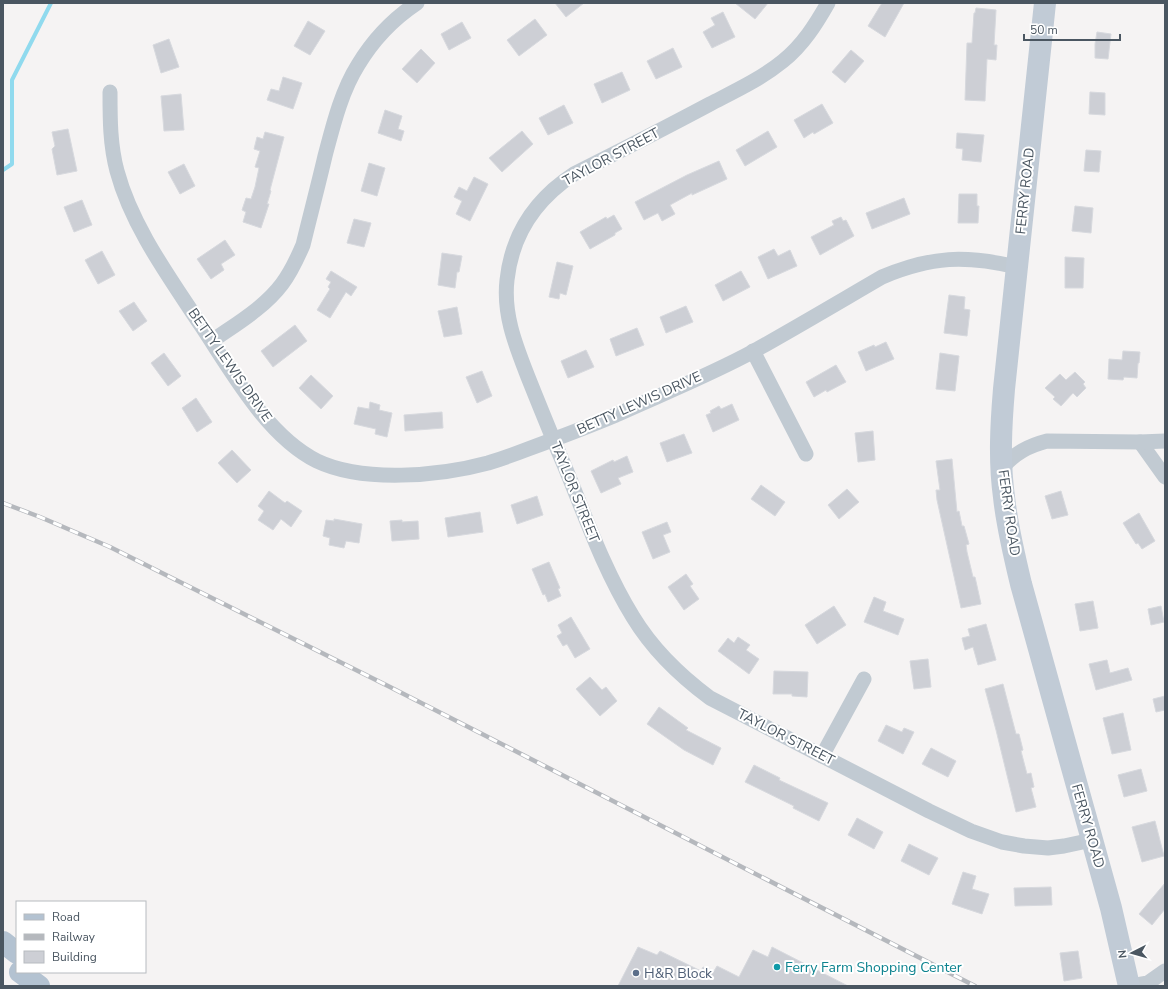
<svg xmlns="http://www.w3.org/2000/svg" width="1168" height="989" font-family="'Nunito Sans',sans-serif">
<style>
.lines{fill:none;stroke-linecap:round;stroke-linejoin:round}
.stream{stroke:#90daee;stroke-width:4}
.building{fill:#cdcfd5;stroke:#d7d9de}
.street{stroke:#c1cad2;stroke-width:15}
.secondary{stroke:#c1cbd6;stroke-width:22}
.primary{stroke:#b3c2d1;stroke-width:22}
.rail-casing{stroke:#b5b8bd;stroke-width:4.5}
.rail{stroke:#fff;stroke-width:3;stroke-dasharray:9;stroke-linecap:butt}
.culture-dot{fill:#0f9aa8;stroke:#fff;stroke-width:1.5}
.service-dot{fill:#5c6f8a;stroke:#fff;stroke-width:1.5}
.labels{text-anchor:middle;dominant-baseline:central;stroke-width:4;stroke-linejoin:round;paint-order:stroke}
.street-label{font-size:14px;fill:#4a5661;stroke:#fff}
.culture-label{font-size:14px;fill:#0d838f;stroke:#fff;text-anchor:start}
.service-label{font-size:14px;fill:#4e5e75;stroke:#fff;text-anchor:start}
</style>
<rect width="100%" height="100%" fill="#f5f3f3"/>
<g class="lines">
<polyline class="stream" points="3,170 12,164 12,80 51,3"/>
</g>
<g class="building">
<polygon points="555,3 584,3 566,17"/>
<polygon points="735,3 768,3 755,19"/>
<polygon points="882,3 904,3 885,37 868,26"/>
<polygon points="976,8 996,10 994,45 997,45 996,60 987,59 985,101 965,100 967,43 972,43 974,13 975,13"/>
<polygon points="723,12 735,37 712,48 703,32 715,25 711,18"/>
<polygon points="535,19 547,35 519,56 507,40"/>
<polygon points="308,21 325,31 310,55 294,46"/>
<polygon points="462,22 471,38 449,50 441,34"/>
<polygon points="1097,32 1111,34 1108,59 1095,58 1095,44"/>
<polygon points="169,39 179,67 161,73 153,45"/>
<polygon points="673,48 682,67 656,79 647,61"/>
<polygon points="421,49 435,63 417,83 402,69"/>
<polygon points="851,50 864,61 845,83 832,72"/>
<polygon points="622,72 630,90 602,103 594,84"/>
<polygon points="283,77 302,83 293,109 267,100 271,89 279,91"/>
<polygon points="1090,92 1105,93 1105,115 1089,114"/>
<polygon points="181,94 184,130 164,131 161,96"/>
<polygon points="822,104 833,123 814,134 813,132 804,138 794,120"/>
<polygon points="564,105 573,123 548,135 539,118"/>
<polygon points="385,110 402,116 398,129 404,131 401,141 378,133"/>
<polygon points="68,129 77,171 57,175 52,149 55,146 52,132"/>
<polygon points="522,131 533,144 502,172 489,158"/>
<polygon points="768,131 777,147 745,166 736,150"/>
<polygon points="265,132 284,137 270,190 271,191 267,204 269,204 261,228 243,222 246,212 242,210 246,198 251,199 255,187 259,168 255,167 260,151 254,149 257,137 263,139"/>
<polygon points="957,133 984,135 981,162 962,160 963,149 956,148"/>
<polygon points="1086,150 1101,151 1099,172 1084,171"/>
<polygon points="719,161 727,179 692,195 692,193 670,205 675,214 662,221 658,213 644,220 635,202 687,175"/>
<polygon points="369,163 385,168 377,196 361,191"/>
<polygon points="184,164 195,186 180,194 168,172"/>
<polygon points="474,177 488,184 470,221 456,214 462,201 454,197 459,187 467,191"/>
<polygon points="959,194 977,194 977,206 979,206 978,223 958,223"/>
<polygon points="904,198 910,214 872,229 866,213"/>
<polygon points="82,200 92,225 74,232 64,207"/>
<polygon points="1075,206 1093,208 1091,233 1072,231"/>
<polygon points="614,215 622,229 615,233 615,235 590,249 580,232 606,217 607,219"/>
<polygon points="841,217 843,221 846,220 854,236 820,255 811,237 834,225 832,221"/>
<polygon points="354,219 371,223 364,247 347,243"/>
<polygon points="225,240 235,255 221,264 224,270 211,279 197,259"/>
<polygon points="774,249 778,256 790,250 797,266 768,279 758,257"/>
<polygon points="102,251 115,275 98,284 85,260"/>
<polygon points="442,253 462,256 459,272 457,272 455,288 438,285"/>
<polygon points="1065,257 1084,258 1083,288 1065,288"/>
<polygon points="557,262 573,266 566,295 560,293 559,299 549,297"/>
<polygon points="331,271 357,287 351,296 346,292 330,318 317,310 330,289 328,287 331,282 326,279"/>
<polygon points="741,271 750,287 723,301 715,285"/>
<polygon points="949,295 965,297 964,309 970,310 967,336 944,333"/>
<polygon points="134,302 147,321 133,331 119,311"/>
<polygon points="686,306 693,322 666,333 660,317"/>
<polygon points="457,307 462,334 444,337 438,311"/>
<polygon points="295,325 307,341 273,367 261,351"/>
<polygon points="637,328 644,345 616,356 610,339"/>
<polygon points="886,342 894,359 866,371 858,352 874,345 875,347"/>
<polygon points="586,350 594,367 568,378 561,361"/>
<polygon points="1123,351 1140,352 1139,363 1138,363 1137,378 1124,377 1123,380 1108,379 1109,359 1122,360"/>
<polygon points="164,353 181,376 168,386 151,363"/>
<polygon points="940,353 959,356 955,391 936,389"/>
<polygon points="836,365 846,382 827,392 826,390 814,397 806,382"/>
<polygon points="482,371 492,396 477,403 466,377"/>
<polygon points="1075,372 1085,382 1083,384 1086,388 1077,397 1073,393 1061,406 1053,399 1055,397 1045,388 1060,374 1066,380"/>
<polygon points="311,375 333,396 321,409 299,388"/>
<polygon points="196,398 212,422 197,432 182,408"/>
<polygon points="370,402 380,405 379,410 392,413 387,437 375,434 376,429 354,424 358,407 369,409"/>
<polygon points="732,404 739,420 713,432 706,415 711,413 710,411 719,406 721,409"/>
<polygon points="442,412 443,428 405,431 404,415"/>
<polygon points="873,431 875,460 858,462 855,433"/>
<polygon points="684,434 692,453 667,462 660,443"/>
<polygon points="232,450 251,470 237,483 218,463"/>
<polygon points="627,456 633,472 618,478 621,484 601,493 591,471 613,460 614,462"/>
<polygon points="952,459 957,512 959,511 962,526 964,526 969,544 966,545 967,552 973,577 975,577 981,604 961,608 937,500 936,490 940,490 936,461"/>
<polygon points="761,485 785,502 775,516 751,499"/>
<polygon points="847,489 859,502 839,519 828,505"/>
<polygon points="269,491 285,503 287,501 302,511 291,527 281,519 273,530 258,520 264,511 258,506"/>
<polygon points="1061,491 1068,515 1052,519 1045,496"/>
<polygon points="537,496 543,515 517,524 511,505"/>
<polygon points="480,512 483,532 448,537 445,518"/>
<polygon points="1139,513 1155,541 1142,549 1138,543 1136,544 1123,523"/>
<polygon points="334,519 362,524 359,543 346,541 344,548 329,545 330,538 323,536 326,520 334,521"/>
<polygon points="402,520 402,522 418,521 419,539 392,541 390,521"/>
<polygon points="667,522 671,532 663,535 670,552 653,559 642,532"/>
<polygon points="549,562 560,588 558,589 561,596 548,602 545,594 543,595 532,569"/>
<polygon points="686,574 693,584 690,586 699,599 684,610 668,587"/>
<polygon points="874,597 886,602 883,611 904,619 898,635 864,622"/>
<polygon points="1093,601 1098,628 1080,631 1075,604"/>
<polygon points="834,606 846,625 817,644 805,625"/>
<polygon points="1161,606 1164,622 1151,625 1148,609"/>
<polygon points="571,617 590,649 575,658 567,644 563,646 557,636 562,633 558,625"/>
<polygon points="986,624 996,660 978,665 973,647 965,650 962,638 970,636 968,629"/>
<polygon points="738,637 750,645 746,650 759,659 749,674 718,651 728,638 734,643"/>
<polygon points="928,659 931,687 914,689 910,661"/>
<polygon points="1107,660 1110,673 1128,668 1132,680 1096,690 1089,664"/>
<polygon points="774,671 808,672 807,697 792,696 792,694 773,694"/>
<polygon points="590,677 602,690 606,687 617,701 600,716 576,689"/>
<polygon points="1003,684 1016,734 1019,734 1023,750 1021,751 1027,774 1031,773 1034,787 1031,788 1036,807 1016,812 996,730 985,689"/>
<polygon points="1165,696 1165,710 1156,712 1153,699"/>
<polygon points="659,707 688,728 686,730 721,748 713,765 684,750 647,724"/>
<polygon points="1123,713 1131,750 1112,754 1103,718"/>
<polygon points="886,725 902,732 904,728 914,732 903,754 878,741"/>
<polygon points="931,748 956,761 948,777 922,764"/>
<polygon points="754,765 780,778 779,780 828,803 819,821 793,808 794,806 745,782"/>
<polygon points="1141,769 1147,791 1124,797 1118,775"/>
<polygon points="857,818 883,832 874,849 848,835"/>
<polygon points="1155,821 1164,856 1142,862 1132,827"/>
<polygon points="909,844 938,858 929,875 901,861"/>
<polygon points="963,872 976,876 972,889 989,894 982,914 952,904"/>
<polygon points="1165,883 1165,909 1152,925 1139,914"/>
<polygon points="1051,887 1052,905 1015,906 1014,888"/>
<polygon points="638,947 657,955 660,951 701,971 703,967 714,971 717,966 739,977 753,950 768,957 772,947 848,986 618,986"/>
<polygon points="1078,951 1082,978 1064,981 1060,953"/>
</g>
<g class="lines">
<g class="street">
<path d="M828,3C816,24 803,45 783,61C761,79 735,91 710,104C665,128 620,151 574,174C536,199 512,234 507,280C503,315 516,346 528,377C540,407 552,437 565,467C586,518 604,570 633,617C653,650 679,675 710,698L929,811L971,831L1002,842L1024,846L1048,848L1064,846L1092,840"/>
<path d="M110,92C110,119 110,145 117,171C132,227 170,278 202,327C232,372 267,436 317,461C363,483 440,476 488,463C501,459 515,454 528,449C558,438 587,427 616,415C662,394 710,375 754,351C797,327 839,302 882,277C932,256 965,255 1017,267"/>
<path d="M212,341C236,324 264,308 282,284C291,272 297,259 303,245C310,216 318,186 325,156C333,126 341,92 358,65C373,40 393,19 417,3"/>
<polyline points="753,351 806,454"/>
<polyline points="1140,442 1165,477"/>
<path d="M1002,468C1015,453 1028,446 1047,441L1140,442L1165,441"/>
<polyline points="822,756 864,679"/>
<polyline points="1131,986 1148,983 1165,971"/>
</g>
<path class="secondary" d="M1045,3L1004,389C1001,425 999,461 1004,497C1007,526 1014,555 1021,584L1111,908L1129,986"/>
<g class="primary">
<polyline points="3,942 17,953"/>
<polyline points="20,972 39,986"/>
</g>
<defs>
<polyline id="rail" points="3,503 40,517 110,547 390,687 975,986"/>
</defs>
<use href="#rail" class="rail-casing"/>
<use href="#rail" class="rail"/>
</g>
<circle class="culture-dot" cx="777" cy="967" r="4"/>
<circle class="service-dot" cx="636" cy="973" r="4"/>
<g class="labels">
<g class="street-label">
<text transform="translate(611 157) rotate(-28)">TAYLOR STREET</text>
<text transform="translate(1025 191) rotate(-84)">FERRY ROAD</text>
<text transform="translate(230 365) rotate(55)">BETTY LEWIS DRIVE</text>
<text transform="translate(639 403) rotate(-24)">BETTY LEWIS DRIVE</text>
<text transform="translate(575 492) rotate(68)">TAYLOR STREET</text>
<text transform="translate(1009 513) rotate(82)">FERRY ROAD</text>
<text transform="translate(786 737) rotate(27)">TAYLOR STREET</text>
<text transform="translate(1088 826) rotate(74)">FERRY ROAD</text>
</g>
<g class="culture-label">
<text x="785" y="967">Ferry Farm Shopping Center</text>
</g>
<g class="service-label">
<text x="644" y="973">H&amp;R Block</text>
</g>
</g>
<rect width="1168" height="989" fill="none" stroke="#4a5661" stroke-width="8"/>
<rect x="16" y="901" width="130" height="72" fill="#ffffff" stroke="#b7bbc0"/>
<rect x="24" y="914" width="20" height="6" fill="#b3c2d1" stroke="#b7bbc0"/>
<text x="52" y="921" font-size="12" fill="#4a5661">Road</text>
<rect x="24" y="934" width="20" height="6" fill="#b5b8bd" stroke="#b7bbc0"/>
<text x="52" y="941" font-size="12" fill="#4a5661">Railway</text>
<rect x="24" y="951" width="20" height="12" fill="#cdcfd5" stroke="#b7bbc0"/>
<text x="52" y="961" font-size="12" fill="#4a5661">Building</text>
<g transform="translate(1132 953) rotate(264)" stroke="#ffffff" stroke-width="3" paint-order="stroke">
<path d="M0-3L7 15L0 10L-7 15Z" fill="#4a5661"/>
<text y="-6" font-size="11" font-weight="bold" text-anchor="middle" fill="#4a5661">N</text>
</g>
<path d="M1024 34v6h96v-6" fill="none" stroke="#4a5661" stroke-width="2"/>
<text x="1030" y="34" font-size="12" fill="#4a5661" stroke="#ffffff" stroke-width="3" paint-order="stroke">50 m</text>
</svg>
